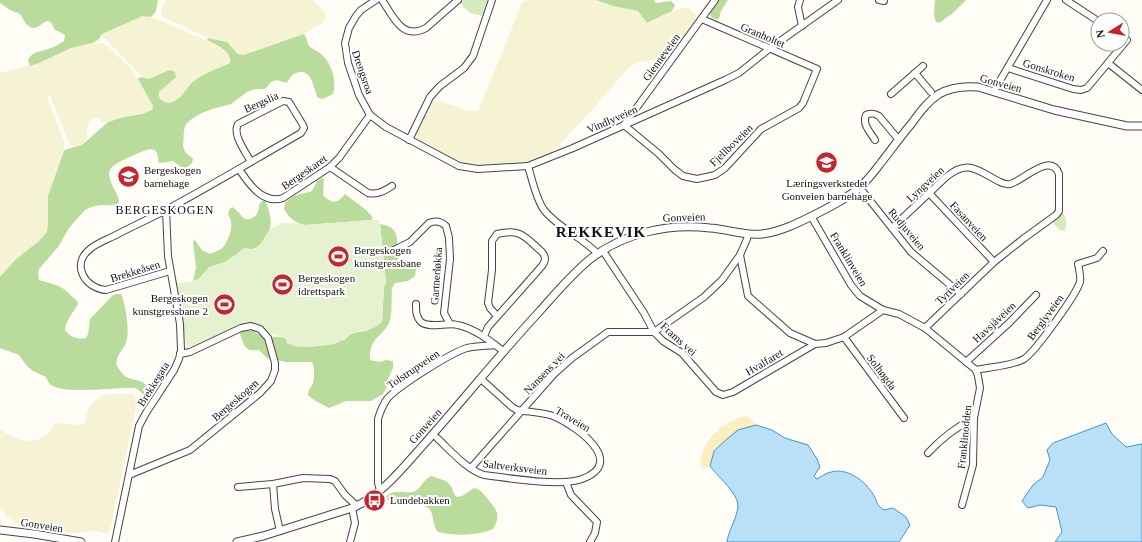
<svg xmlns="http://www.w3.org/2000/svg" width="1142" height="542" font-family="Georgia,serif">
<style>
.farmland{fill:#f6f3d4}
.green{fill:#d5ebbd}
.forest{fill:#b9dc9c}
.sand{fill:#fbeec1}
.pitch{fill:#e6f2cf}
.water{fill:#b9e0f7;stroke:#3f96cf}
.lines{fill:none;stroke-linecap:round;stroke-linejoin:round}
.minor-casing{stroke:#444;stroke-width:8}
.tertiary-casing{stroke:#444;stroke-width:9}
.minor{stroke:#fff;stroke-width:6}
.tertiary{stroke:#fff;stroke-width:7}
.labels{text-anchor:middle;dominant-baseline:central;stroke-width:4;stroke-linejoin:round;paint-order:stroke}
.street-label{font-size:11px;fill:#111;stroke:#fff}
.poi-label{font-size:11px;fill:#111;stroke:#fff;text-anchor:start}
.neighbourhood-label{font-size:12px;letter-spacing:1px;fill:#111;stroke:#fff}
.district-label{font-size:15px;font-weight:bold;letter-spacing:1px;fill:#111;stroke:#fff}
</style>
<rect width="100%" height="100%" fill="#fffdf5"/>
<g class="farmland">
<polygon points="166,0 313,0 325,13 325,17 322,23 301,36 249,54 240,55 227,42 206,37 163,17 161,14 161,9"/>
<polygon points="529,0 596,0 613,6 638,11 643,16 646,22 649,23 672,11 681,8 688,8 695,13 696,17 694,22 685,36 668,56 660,59 637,62 628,68 593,109 557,147 548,155 528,162 511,165 472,165 451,159 418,141 416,137 416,132 430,105 434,101 440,101 468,111 478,111 507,41 521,4 524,1"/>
<polygon points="142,16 151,17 157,19 212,43 224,51 229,55 231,61 190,85 182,96 177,100 168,103 164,102 159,95 159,91 174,79 176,75 170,70 149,79 142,77 101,35 104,33"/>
<polygon points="98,43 104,43 132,70 149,97 153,108 149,112 124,117 108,122 102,122 97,117 92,118 88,123 86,140 82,145 76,147 71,146 69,142 50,96 47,96 47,97 65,144 64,151 48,196 48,224 47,232 39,241 15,260 0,277 0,73 39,63 71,48"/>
<polygon points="109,394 132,394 136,398 137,403 110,531 107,534 93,531 78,533 69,533 24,526 11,520 0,509 0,429 4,432 21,440 33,441 42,438 48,434 55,423 76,425 84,424 88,410 93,403 100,396"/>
</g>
<g class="green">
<polygon points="464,0 488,0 483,16 470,13 460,3"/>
<path d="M1061,213L1064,214C1067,220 1066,225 1065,231L1060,230L1052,222Z"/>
</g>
<g class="forest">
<path d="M0,0H158L156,11L151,17L142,16L138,18L102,34L99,39L93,43L71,48L39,63L30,66L28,60C33,50 43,52 53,47C57,46 60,43 64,41L65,35L54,29L52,24L49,21C42,21 41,28 32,28L26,24L20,14L10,10L0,3Z"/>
<polygon points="596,0 654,0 656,3 671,1 675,5 672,11 647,23 638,11 613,6"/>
<polygon points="719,0 728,0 721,11 719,19 715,19 711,17 710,12"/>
<polygon points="935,0 966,0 953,13 939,23 936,22 934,15"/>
<path d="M304,34C307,38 307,42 309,46C313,50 319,51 322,55C332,64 337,81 333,94L323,99L318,98C313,90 313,65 294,74C290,76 290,80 286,83L277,80L271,82L265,89H255L247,92L231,104L212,109L202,113L193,118L186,124L184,130L183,146L185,152L193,159L192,163L186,168L181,167L173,161L159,163L157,153L155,150L150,149C143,151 112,163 110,170C108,174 110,179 111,182C113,189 119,195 119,202L116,205H101L94,206L85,210L69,228L58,247L39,269L38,274L39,280L56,285L64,289L77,301L78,304C74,312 66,319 65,330C70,337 78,340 86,338L88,334L90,319L113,295L117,294H121C126,305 130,332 126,343C123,350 114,358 117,366C119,369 122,374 125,376C133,382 148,378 148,392L144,395L136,388H130C113,388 63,394 51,385C48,383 47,379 46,377L33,371L26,365L19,355L0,348V277L15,260L39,241L47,232L48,224V196L64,151L67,149L82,145L108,122L124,117L142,114L152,110L153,106L138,79L140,77L149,79L167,71L170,70L175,72L176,77L159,92C158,98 162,102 168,103C180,101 183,93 190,85C198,75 218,69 230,63C233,52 215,44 207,40L208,38L227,42L238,54L244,55Z"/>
<path d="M322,178L324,179L323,195C331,204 338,204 345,194C352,200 370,211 373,218L371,220L306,225C296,224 289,218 284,209L285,203C296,193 299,195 312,191L317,181Z"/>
<path d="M262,201H265C269,207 272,221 270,228C269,235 259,249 252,249C251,250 247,248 246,248L225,262L214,266L206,271L199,279L193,281L196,267L193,242L194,239L202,250L210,254C215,252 221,250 224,246C230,237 235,223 228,215L229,210L232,207C240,210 243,225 254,217C258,214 259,209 259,205Z"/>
<path d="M380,224C407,228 392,248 400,264L405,266H412L416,269L415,276L408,281L395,283L392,288C391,297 393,318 388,325C379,339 369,339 370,360L380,362L386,360L393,361V368L388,379V385L383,394L371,401H346L329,408L314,400L308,395C308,389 311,388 313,383C315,376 314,370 313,363L310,362H286L267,358L259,350C243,352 245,345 239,332C256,327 253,334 266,337C273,338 279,336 285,338L288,344L344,340L351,334L357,332L366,331L382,322L384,287L386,282Z"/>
<path d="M431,476C437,478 447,480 450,485C454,490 452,493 457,497L462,496L474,488C480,489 482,492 486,497C496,509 502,514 493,529C476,536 456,536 438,532C433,526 434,519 431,511C426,502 399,502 389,501L386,497C393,488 404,494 413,492C421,490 423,479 431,476Z"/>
</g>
<path class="sand" d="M747,416L756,425L739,430L727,439L714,451L710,466L706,468L701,467C698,442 725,419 747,416Z"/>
<path class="pitch" d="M371,220H379L380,224L386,282L384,287L382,322C375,330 366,329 357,332C348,334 343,341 334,344C325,346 299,349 291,345C288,344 287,341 285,338L269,332L251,322L191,347L186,345L175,284L196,281L199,279L209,267L225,262L234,257L242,249L246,248L251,250L255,249L261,243L270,229L282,223H294L306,225Z"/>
<g class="water">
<polygon points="1106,423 1112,434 1126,447 1142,444 1142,542 1055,542 1062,532 1056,507 1040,505 1028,508 1022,501 1033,485 1043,477 1050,460 1047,450 1053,443"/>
<path d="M756,425L772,430L785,438L808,445L817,459L820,467L814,476L817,479C821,477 824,474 828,473C846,466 865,480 874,496C879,504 874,503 884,510L893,508L906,517L910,525L899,542H727C728,532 738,515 738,506C738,493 718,477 710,466L714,451L727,439L738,430Z"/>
</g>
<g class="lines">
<defs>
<g id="minor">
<polyline points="376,0 361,10 356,16 349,28 345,43 348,63 359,95 370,115 386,127 459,166 478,169 528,166"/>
<path d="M382,0C393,16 402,41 426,28L458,0"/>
<polyline points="800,0 798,7 802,26"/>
<polyline points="879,0 884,1"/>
<polyline points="1066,0 1098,21"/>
<polyline points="702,19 817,69 803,103 799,108 761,129 725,168 715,175 697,179 683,176 675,170 659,154 624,125 715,0"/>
<polyline points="1108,63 1142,90"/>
<polyline points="1008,68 1073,89 1081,90 1087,88 1127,40 1122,36"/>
<polyline points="915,73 931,92"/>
<polyline points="994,91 1047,0"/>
<polyline points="891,94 923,66"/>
<polyline points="409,140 430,97 440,86 464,68 473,56 492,0"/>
<path d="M875,140C870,132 862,124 866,115C871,113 874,113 879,116L899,140"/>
<path d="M330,167L368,193C378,195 384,191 392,186"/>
<path d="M239,169C248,183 263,205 283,198L330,167L339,158L370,115"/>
<polyline points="860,188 911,252 961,294"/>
<polyline points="929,193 994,262"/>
<polyline points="811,216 851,285 860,296 883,310 899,314 925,328 976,370 978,376 980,388 974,418 973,465 962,505"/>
<path d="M892,228L946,177C968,159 977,170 998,181C1002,183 1005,185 1010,184C1023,181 1051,151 1059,174V211L1056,215L1023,239L994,262L925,328"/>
<polyline points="748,234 747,239 740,255 748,296 790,333 815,344 826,343 844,337 883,310"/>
<polyline points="603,251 644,313 654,332 663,341 682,353 716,392 723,395 733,392 815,344"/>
<path d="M390,252L410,242L429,223C436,220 441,221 446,226L449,238L450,259L444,313L450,324"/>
<path d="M598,254C582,237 558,228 544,210C536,199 532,179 528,166L573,148L725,80L739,73L769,49L838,0"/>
<path d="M170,271L106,290C84,288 71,264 90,249C97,243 106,240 114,236C131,227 149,219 166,210C212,185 256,159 301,133L304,128L303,125L289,102L283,101L238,124C232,135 246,152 251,162"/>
<path d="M416,304C416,311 416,317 421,322C430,329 447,322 458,325C475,329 489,340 503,351"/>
<path d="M484,336L488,327L542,266C546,260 546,257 542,252C525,237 521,228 497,234L492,241V270L488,303L490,308L497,316"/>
<polyline points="844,337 904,418"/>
<polyline points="966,362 1009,323 1036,295"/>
<path d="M976,370C989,367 1012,366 1024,359C1035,352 1076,295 1080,282C1081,277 1079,269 1078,264L1097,258L1103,251"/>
<path d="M437,438C451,451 466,469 484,475C509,478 560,487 582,479C628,462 575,425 553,416C542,412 528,412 517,410L512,407L481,379"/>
<path d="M928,453C941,439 958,426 974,418"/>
<polyline points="471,468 554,374 572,358 608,332 654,332 704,297 722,280 740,255"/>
<polyline points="129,475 190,450 260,393 271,381 275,370 275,363 268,338 260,329 251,326 241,328 190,352 180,354"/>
<polyline points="566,482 571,495 597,522 595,533 590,542"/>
<polyline points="273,484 275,509 280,531"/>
<polyline points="238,487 273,484 303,478 330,479 335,481 345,495 357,506"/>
<path d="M380,490L378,483V419C380,412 383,405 387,399C397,387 452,352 467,348C476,346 486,346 495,345"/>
<polyline points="115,542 139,426 146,413 174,370 179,359 181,350 180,324 168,256 166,210"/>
<polyline points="350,542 355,523 352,508"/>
</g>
<g id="tertiary">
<polyline points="0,530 34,534 81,542"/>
<path d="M237,542L263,536L352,508C383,495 404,466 426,442C464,399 500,354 539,312C555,294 571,275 589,260C623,233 668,223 710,228C727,229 745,236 762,234C780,232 798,223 814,215C830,207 846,199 859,188C867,181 874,172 880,164C891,150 901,136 912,123C920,112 928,101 939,94C951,87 965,86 978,87L1054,110L1127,126H1142"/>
</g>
</defs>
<use href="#minor" class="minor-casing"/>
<use href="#tertiary" class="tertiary-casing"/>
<use href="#minor" class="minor"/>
<use href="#tertiary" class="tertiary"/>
</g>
<defs>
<symbol id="school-disc" viewBox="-11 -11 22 22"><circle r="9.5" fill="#c4262e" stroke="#fff"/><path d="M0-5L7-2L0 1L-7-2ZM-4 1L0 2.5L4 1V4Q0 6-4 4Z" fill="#fff"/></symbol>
<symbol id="stadium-disc" viewBox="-11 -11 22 22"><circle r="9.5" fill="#c4262e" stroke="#fff"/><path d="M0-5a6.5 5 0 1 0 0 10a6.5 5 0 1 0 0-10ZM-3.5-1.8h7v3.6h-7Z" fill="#fff"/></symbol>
<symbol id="bus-disc" viewBox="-11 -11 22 22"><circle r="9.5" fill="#c4262e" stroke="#fff"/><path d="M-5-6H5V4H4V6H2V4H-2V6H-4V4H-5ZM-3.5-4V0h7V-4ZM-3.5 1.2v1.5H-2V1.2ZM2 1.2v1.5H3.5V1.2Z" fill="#fff"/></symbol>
</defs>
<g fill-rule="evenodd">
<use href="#school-disc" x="814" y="150" width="25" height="25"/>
<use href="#school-disc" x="116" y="164" width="25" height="25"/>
<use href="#stadium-disc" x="326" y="244" width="25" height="25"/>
<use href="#stadium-disc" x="270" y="272" width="25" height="25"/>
<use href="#stadium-disc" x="212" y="292" width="25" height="25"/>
<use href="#bus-disc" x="362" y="488" width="25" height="25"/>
</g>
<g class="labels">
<g class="street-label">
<text transform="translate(763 35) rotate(23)">Granholtet</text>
<text transform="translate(661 57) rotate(-54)">Glenneveien</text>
<text transform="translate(1049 70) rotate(17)">Gonskroken</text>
<text transform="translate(363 72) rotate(71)">Drengsroa</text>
<text transform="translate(1001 83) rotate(15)">Gonveien</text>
<text transform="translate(261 102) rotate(-24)">Bergslia</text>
<text transform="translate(612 119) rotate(-24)">Vindlyveien</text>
<text transform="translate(731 145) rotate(-44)">Fjellboveien</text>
<text transform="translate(304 172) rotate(-35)">Bergeskaret</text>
<text transform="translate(925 184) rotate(-43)">Lyngveien</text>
<text transform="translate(684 217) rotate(-2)">Gonveien</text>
<text transform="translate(969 221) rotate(47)">Fasanveien</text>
<text transform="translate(907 229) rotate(50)">Rudjuveien</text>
<text transform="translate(849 259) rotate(59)">Franklinveien</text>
<text transform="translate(135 271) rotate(-17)">Brekkeåsen</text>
<text transform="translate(436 276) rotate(-86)">Gartnerløkka</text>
<text transform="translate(952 288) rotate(-44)">Tyriveien</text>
<text transform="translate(1045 317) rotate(-54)">Berglyveien</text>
<text transform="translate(994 322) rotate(-43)">Havsjåveien</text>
<text transform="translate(679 339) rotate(42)">Frams vei</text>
<text transform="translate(764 362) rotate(-31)">Hvalfaret</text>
<text transform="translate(413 369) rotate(-34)">Tolstrupveien</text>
<text transform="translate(882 372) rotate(53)">Solhøgda</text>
<text transform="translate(544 373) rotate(-46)">Nansens vei</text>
<text transform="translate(153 384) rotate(-58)">Brekkegata</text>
<text transform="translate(235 400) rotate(-41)">Bergeskogen</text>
<text transform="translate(573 419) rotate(31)">Traveien</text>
<text transform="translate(425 426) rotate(-48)">Gonveien</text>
<text transform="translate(964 437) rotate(-84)">Franklinodden</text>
<text transform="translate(515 467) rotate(7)">Saltverksveien</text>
<text transform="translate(42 525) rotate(9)">Gonveien</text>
</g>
<g class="poi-label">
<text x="144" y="170">Bergeskogen<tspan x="144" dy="13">barnehage</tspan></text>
<text x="827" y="183" text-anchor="middle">Læringsverkstedet<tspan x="827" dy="13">Gonveien barnehage</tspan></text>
<text x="354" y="250">Bergeskogen<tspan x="354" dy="13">kunstgressbane</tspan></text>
<text x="298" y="278">Bergeskogen<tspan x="298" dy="13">idrettspark</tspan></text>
<text x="208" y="298" text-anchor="end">Bergeskogen<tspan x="208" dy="13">kunstgressbane 2</tspan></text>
<text x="390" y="500">Lundebakken</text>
</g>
<g class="neighbourhood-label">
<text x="165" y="210">BERGESKOGEN</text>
</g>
<g class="district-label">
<text x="601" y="232">REKKEVIK</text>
</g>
</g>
<g transform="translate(1110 32) rotate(259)"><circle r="19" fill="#ffffff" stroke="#a0a0a0"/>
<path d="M0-3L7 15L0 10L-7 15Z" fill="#c4262e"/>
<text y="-6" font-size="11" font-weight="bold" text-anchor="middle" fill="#111111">N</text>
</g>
</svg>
